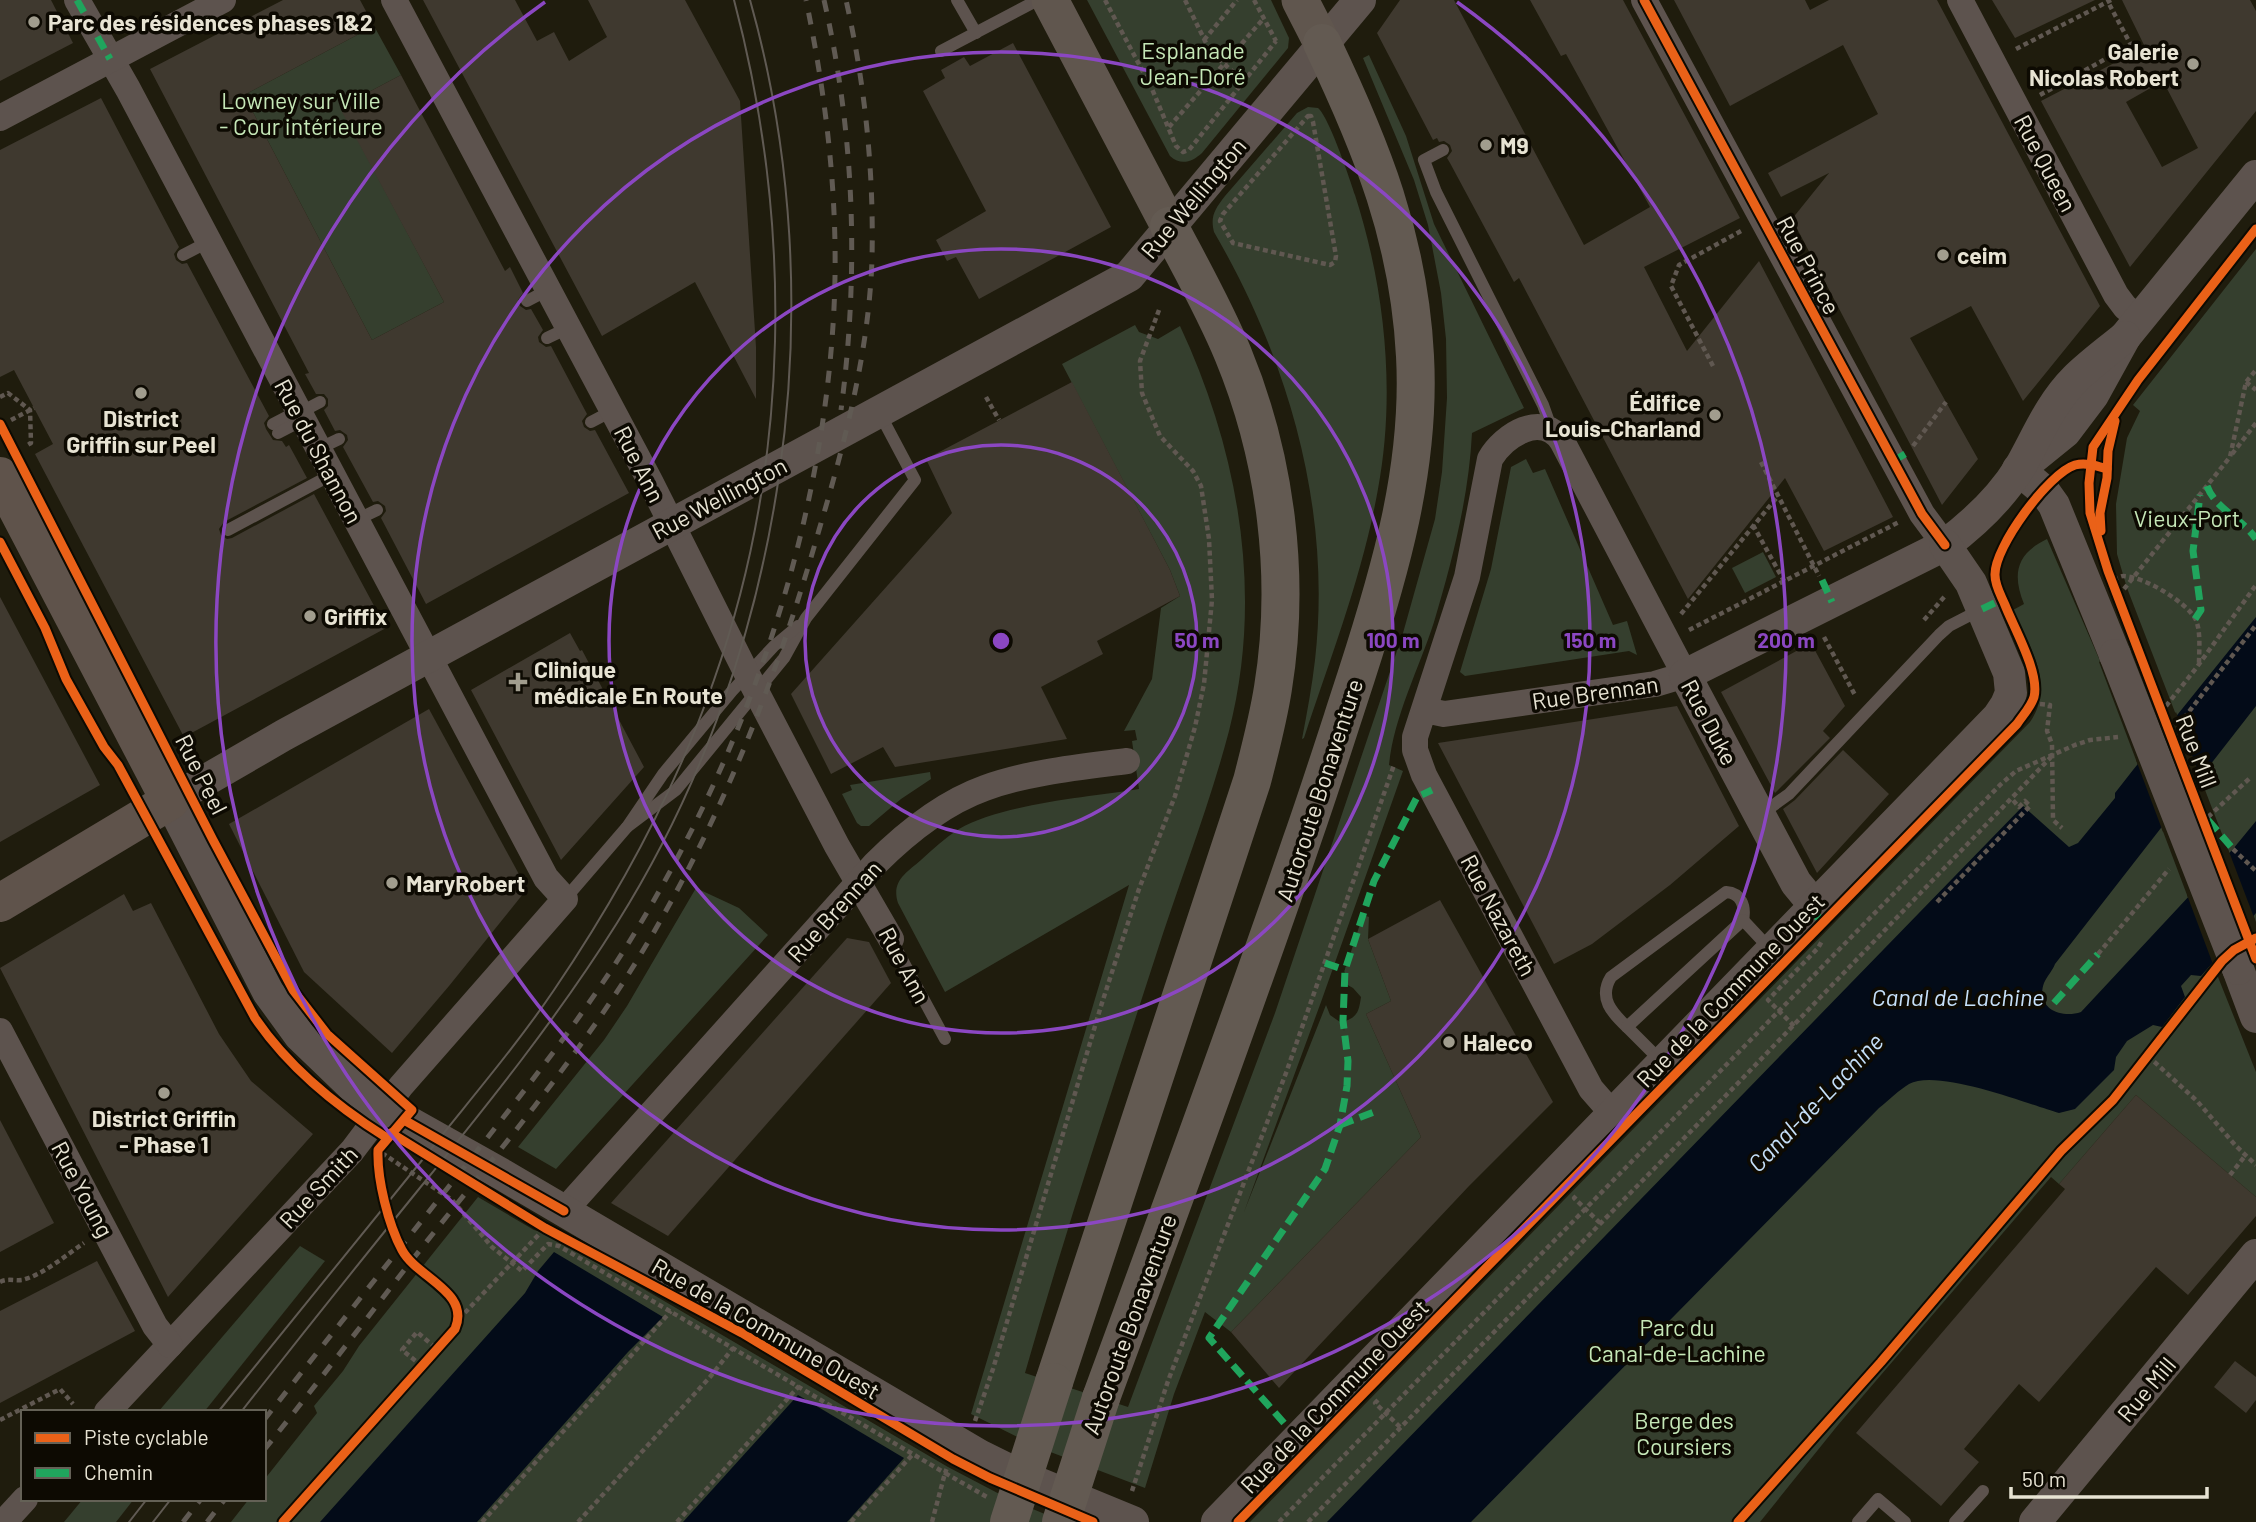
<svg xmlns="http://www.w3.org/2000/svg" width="2256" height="1522" font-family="Barlow,sans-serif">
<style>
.green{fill:#353f2e}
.water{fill:#030b18}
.pier{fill:#1f1c0d}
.building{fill:#3f392f;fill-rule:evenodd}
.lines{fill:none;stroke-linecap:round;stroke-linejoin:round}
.path{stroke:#605851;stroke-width:4.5;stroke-dasharray:5 3.5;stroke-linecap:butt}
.service{stroke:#5d534e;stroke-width:12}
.minor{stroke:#5d534e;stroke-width:26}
.tertiary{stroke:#5d534e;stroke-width:32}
.secondary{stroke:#60564e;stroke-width:37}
.primary{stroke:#5f534b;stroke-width:38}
.motorway{stroke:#635a52;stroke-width:38}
.tram{stroke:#605a53;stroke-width:2}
.rail{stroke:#605a53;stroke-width:5;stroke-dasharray:12 12;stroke-linecap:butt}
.tertiary-bridge{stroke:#5d534e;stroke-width:32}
.motorway-bridge{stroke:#635a52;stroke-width:38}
.quiet{stroke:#20a55d;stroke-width:7;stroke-dasharray:14 7;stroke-linecap:butt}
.cycleway-casing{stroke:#0d0a02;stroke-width:13}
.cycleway{stroke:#ea6118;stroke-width:9}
.ring{fill:none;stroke:#8b47c2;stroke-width:3.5}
.poi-dot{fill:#a19d8e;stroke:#0d0a02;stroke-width:2.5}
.labels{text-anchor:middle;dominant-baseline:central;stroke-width:7;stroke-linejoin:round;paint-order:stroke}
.poi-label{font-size:23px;font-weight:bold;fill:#e7e3d3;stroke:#0d0a02;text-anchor:start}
.park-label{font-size:23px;fill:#c5e7b7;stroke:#0d0a02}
.street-label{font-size:23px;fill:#e7e3d3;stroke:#0d0a02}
.water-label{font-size:24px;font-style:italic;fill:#c6e0f9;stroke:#0d0a02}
.centre{fill:#8b47c2;stroke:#0d0a02;stroke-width:3.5}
.ring-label{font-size:21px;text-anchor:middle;font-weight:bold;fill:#8b47c2;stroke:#0d0a02;stroke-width:7;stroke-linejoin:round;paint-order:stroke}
</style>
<rect width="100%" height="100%" fill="#1f1c0d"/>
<g class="green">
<path d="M1087,0H1271L1289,38L1288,48L1202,153C1192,162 1181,166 1170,156Z"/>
<polygon points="374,26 401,75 346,104 348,109 343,112 444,302 372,340 244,95"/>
<path d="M1369,55L1406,136L1434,224L1524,408L1472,433C1469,496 1452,562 1434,622C1419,669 1394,716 1389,765L1403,771L1321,1002L1244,1212L1326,1005L1330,1015L1340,1022L1343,1021L1344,1031L1345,1021C1358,1017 1359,1010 1361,997L1353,988L1344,983L1345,970L1363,915L1369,917L1368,939L1391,1001L1366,1014L1421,1137L1231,1332L1205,1312L1174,1394L1145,1488L1040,1448L971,1414L1129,885L945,992L898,903C891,881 906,873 921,860C933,849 945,838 959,829C1001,804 1089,797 1139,789L1132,741L1137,740L1135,730L1124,731L1152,679L1161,608L1180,596L1170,570L1062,364L1135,325L1139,332L1158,339L1180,326C1239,452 1264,595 1229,731C1209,807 1180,880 1156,955C1111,1094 1065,1232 1025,1373L1128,1407L1275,1013L1403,633L1435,519L1442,472L1447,398L1446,339L1441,293L1428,225L1414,180L1363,58Z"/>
<path d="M1308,107L1318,108C1329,117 1350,179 1355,195C1385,288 1396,393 1378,489C1363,574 1331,656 1304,738L1302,739C1307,713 1312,686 1315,660C1332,510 1289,361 1214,232C1210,216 1215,209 1225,196L1297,113Z"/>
<polygon points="2256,249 2256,922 2127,588 2117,554 2116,504 2127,438 2140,411 2133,405"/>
<polygon points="1526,459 1533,473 1545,469 1613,625 1627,621 1637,655 1629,651 1465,676 1460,672 1491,569 1511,467"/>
<path d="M2047,539L2100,661L2099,662L2218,977L2256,1072V1197L2136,1095L2059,1184L2051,1177L1838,1425L1760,1522H1250L2030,722C2056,684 2029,646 2013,610L2024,604C2012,574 2016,554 2047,539Z"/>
<polygon points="1763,552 1776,577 1745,593 1732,568"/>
<polygon points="930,772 931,779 901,799 869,826 861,826 857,823 842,794 852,790 850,785"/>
<polygon points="696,888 739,908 768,935 556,1169 518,1147 604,1040 627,1006"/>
<polygon points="478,1197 534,1230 548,1234 618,1274 948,1467 1009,1499 1064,1522 231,1522 249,1499 264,1499 264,1480 317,1413 314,1406 343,1371 359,1346"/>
<polygon points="300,1246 325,1261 204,1412 158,1412"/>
<polygon points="83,1499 134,1499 116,1522 64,1522"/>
</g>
<g class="water">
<path d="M2256,617V706L2055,964C2053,970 2047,976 2044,983C2035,1008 2061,1019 2081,1012L2233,849L2256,821V913L2201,976L2191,975L2181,986L2185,997L2162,1027L2153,1025L2127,1041L2116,1057L2114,1070L2075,1109L2059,1113C2028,1104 1937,1068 1909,1084C1899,1090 1889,1100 1879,1108L1471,1522H1327L2023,806L2069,847L2078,843L2115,798V793L2133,770Z"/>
<polygon points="554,1252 663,1317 628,1352 477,1522 320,1522 525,1293 538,1271"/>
<polygon points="798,1395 904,1458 847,1522 683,1522"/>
</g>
<g class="pier">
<polygon points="2176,712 2202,781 2163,832 2136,760"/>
<polygon points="2228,849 2255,920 2214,967 2187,895"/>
</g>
<g class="building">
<polygon points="0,0 51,0 73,43 0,81"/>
<polygon points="283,0 360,0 374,26 244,95 372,340 444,302 342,112 348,109 346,104 401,75 505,271 510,267 523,293 518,300 520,306 526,310 531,309 543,330 538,337 539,342 546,347 551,346 587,414 582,421 584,427 590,431 595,430 629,493 426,604 381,518 386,511 385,506 378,501 373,502 343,447 348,440 347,435 340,430 335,431 324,410 328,406 328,399 324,394 316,394 305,374 309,373 150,69"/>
<polygon points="423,0 515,0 537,41 554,32 569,61 607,37 588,0 685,0 740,101 756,347 756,399 695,282 602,336"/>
<polygon points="1400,0 1454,0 1584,245 1650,207 1566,54 1561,56 1530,0 1623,0 1740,218 1644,267 1687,351 1759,261 1893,517 1824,551 1785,478 1688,599 1519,278 1514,282 1450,163 1447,158 1452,151 1450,145 1444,141 1439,142 1437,138 1433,140 1377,33"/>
<polygon points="1674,0 1805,0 1810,10 1829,0 1937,0 2100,306 2023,401 1971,306 1910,338 1978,459 1942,505 1792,219 1829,173 1781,197 1768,173 1878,114 1843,45 1730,106"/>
<polygon points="1992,0 2095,0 2015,38"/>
<path d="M2122,0H2250L2256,11V111L2130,267L2041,101L2145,47ZM2163,81L2198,148L2162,167L2126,102Z"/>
<polygon points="1013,43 1111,227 979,299 956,257 947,261 936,240 986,211 923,91 945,78 941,70 964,57 970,66"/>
<polygon points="101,98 179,247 174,254 176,260 182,264 187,263 269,416 264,423 266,429 273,440 282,441 286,447 289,445 307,478 224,522 219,529 221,535 227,539 232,538 314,494 386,628 184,737 35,454 53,444 14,370 0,377 0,150"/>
<polygon points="1072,382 1170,570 1180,596 1097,641 1103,654 1041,687 1067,739 895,767 883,747 831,774 791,694 952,513 926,459"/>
<polygon points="0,597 100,785 0,842"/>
<polygon points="570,633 580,651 582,650 644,767 561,860 471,690"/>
<polygon points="1811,643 1845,706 1823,731 1830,738 1775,793 1721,692"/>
<polygon points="1677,706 1739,826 1670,885 1625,919 1592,944 1554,964 1438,743"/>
<polygon points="429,709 527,889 449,986 392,1053 304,972 229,824"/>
<polygon points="1843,750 1889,794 1817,873 1783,809 1795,800"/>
<polygon points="124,894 133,911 151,903 219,1034 251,1081 313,1134 168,1297 0,968"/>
<polygon points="1440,900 1553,1102 1469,1186 1279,1388 1231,1332 1421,1137 1366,1014 1391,1001 1368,939"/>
<polygon points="847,938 869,942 891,983 668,1236 611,1203"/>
<polygon points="2136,1095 2256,1197 2256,1216 2188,1295 2156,1267 2039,1402 2019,1384 1964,1449 1979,1462 1941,1506 1856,1433 2065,1189 2059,1184"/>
<polygon points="0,1120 54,1223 0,1252"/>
<polygon points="97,1261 135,1331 0,1403 0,1311"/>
<polygon points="2235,1361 2256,1377 2256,1400 2246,1413 2214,1387"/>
</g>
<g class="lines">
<g class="path">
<polyline points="1105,0 1152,89 1176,146 1183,152 1189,150 1276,41"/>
<polyline points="1185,0 1210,51 1244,82"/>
<polyline points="1254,0 1276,41"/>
<polyline points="1204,40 1237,0"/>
<polyline points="2016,49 2111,0"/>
<polyline points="2040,95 2131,45 2108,2"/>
<polygon points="1308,116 1311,116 1313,122 1336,256 1335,262 1330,265 1233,243 1220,221 1223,214"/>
<polyline points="1169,127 1264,18"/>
<polyline points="1713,366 1671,286 1679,265 1741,231"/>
<polyline points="2246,382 2256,390"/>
<polyline points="0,397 8,393 30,410 31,443 26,446"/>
<polyline points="986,397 999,420"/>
<polyline points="11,420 34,408"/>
<polyline points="1913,446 1946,402"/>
<polyline points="2232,454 2256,423"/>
<polyline points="1761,462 1819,576"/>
<polyline points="2224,523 2226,520"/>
<polyline points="1753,525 1784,581"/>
<path d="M2113,579C2115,579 2121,576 2123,576C2143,576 2187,602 2196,620C2201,633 2199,650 2199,664"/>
<polyline points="2124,589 2230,457 2246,382 2256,370"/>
<polyline points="1681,614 1778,496"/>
<polyline points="1924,620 1946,595"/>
<polyline points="1689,630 1899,522"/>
<polyline points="1824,637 1856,697"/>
<polyline points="2040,704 2050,705 2047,731 2052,744 2053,820 2062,828"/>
<polyline points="2166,706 2197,667 2256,585"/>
<polyline points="2184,718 2256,625"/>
<polyline points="2208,817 2251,777"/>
<polyline points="2233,849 2256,871"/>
<polyline points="1937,902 2030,806 2025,801 2019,807 2012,799"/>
<polyline points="2098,954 2169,869"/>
<polyline points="1794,1026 1768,1000 1818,948 1822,941"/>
<polyline points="2148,1056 2197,1101 2236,1146 2256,1165"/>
<polyline points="382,1153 452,1200 492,1247 522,1271 548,1244 559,1246 945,1473 947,1468"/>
<polyline points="2230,1175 2245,1156"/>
<polyline points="1576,1196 1574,1198 1600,1223"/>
<path d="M0,1282C8,1278 14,1281 22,1280C43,1275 66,1255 84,1243"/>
<polyline points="459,1319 543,1230"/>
<polyline points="422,1366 402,1350 417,1332 437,1349"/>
<polyline points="1378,1400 1375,1403 1400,1427"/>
<polyline points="0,1420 60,1389 73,1404"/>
<polyline points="975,1421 993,1369 1101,1006 1139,889 1175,796 1195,727 1204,684 1212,600 1209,539 1201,486 1193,471 1160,436 1142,393 1140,361 1159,310"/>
<polyline points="1132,1491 1168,1381 1286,1073 1394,765"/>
<polyline points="482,1522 671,1311"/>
<polyline points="578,1522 710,1377 733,1348"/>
<polyline points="677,1522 799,1386"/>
<polyline points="851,1522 913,1454"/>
<polyline points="932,1522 945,1473 987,1497"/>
<polyline points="1279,1522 2000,785 2016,771 2075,745 2090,740 2118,737"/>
<polyline points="1308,1522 1740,1081 2051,757"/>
</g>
<g class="service">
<polyline points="957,0 976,33"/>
<polyline points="941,51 1038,0"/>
<polyline points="1443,150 1424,160 1436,192 1543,405 1548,419 1547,427"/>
<polyline points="183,255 208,242"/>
<polyline points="527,301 548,290"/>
<polyline points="547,338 568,328"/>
<polyline points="299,413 320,402"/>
<polyline points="591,422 612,411"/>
<polyline points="273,424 298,411"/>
<polyline points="278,433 303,420"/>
<polyline points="318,449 339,439"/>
<polyline points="356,520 377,510"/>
<polyline points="228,530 331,475"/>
<polyline points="1760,815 1789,794 1939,635 1949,626 1982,609"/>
<polyline points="627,827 676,790 784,658 806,618 915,480 880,414"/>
<polyline points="565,899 627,827 663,774 732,691 774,646 798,626"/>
<polyline points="891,939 945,1039"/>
<path d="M1627,1027C1612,1013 1598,998 1611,977L1726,892C1741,893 1746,906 1743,920"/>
<polyline points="1662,1062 1627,1027 1743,920 1771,950"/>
<polyline points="1858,1522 1878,1499 1905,1522"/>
<polyline points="1955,1522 1983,1491"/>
</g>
<g class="minor">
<polyline points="77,0 128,89 546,878 565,899 401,1086 352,1151 107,1412"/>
<polyline points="394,0 649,479 747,674 837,846 891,939"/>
<polyline points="1644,0 1922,514 1945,545"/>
<polyline points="1960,0 2116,295 2125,307 2140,319"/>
<polyline points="0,118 223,0"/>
<path d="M1425,710L1444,714L1655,684L1685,675L1562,441C1542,411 1504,435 1490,459L1467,577L1415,737V750L1424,775L1591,1089L1612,1113"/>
<polyline points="0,1031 155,1326 170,1345"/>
<path d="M564,1211L875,864C906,833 943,803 985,788C1029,772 1081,767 1127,761"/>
<polyline points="4,1522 25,1499"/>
</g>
<g class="tertiary">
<polyline points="2028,462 2065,432 2093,395 2125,337 2256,176"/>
<polyline points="2018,469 2044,491 2054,505 2115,655"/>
<path d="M1815,906L1796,883L1685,675L1945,545C1973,524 2001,498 2020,467C2037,437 2050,404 2075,379C2090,364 2108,351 2125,337"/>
<polyline points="2238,969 2256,1017"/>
<polyline points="1133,1522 1021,1476 979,1455 503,1175 373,1102 353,1087 300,1036 268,992 170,801 284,735 1129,276 1360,0"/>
<polyline points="1217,1522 1998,717 2006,705 2011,693 2009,673 1971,583 1945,545"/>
<polyline points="2035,1522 2256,1255"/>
</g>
<g class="secondary">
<polyline points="1050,0 1169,226"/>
<polyline points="1300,0 1322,43"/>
</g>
<polyline class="primary" points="0,476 170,801 0,903"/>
<g class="motorway">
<path d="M1054,1382L1252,781C1260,750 1268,720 1273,688C1291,577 1276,458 1233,354C1215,310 1191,268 1169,226"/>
<path d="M1101,1398C1169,1213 1238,1027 1302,840C1321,786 1338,732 1356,677C1390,572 1421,467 1415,356C1409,239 1372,148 1322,43"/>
</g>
<g class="tram">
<path d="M218,1412C287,1327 355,1243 423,1159C467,1103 514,1049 554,990C619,894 676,789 714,680C791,462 793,222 734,0"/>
<path d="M241,1412C300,1337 359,1263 419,1189C489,1103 558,1017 617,923C786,654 836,305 750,0"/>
<polyline points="129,1522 147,1499"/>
<polyline points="153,1522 171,1499"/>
</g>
<g class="rail">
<path d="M824,0C855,135 859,274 841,410"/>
<path d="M264,1420C330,1336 396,1253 462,1170C521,1095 581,1020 631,939C747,750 823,530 834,308C839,205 827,101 806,0"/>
<path d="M264,1450C322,1378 377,1304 435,1231C501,1149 569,1067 626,978C714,839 774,688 819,530C845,442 869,351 872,259C874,172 865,84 846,0"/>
<polyline points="183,1522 201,1499"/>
<polyline points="207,1522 225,1499"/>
</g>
<polyline class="tertiary-bridge" points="2115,655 2238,969"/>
<g class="motorway-bridge">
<polyline points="1009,1522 1054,1382"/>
<polyline points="1061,1522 1101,1398"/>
</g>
<g class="quiet">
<polyline points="77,0 110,59"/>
<polyline points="1893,461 1910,451"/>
<path d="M2207,486C2216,510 2242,518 2256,539"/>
<polyline points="1822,580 1832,602"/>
<polyline points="1982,609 2003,599"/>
<polyline points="2195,619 2201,610 2193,551 2200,495"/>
<polyline points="2208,820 2233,849"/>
<polyline points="1815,906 1821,930"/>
<polyline points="1325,963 1345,970"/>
<polyline points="2054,1003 2098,954"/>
<polyline points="1340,1125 1374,1112"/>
<polyline points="1284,1423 1209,1338 1325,1169 1340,1125 1347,1086 1348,1061 1343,1021 1345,970 1374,881 1417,797 1432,790"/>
</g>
<defs>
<g id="cycleway">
<polyline points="1644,0 1922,514 1945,545"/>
<polyline points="2256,229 2138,380 2093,447 2089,483 2090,513 2108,571 2256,959"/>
<path d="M0,424L213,840L293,990L327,1034L412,1110L378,1150C377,1179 388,1224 402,1250C417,1278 471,1292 455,1329L283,1522"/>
<polyline points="2101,531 2100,513 2107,478 2108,451 2115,421"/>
<path d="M0,542L45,628L66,679L104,747L118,765L255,1018C289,1068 336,1106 387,1138"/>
<polyline points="404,1120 564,1211"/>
<polyline points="391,1133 545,1228 742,1333 953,1459 990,1478 1093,1522"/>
<path d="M1238,1522L2017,724C2023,715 2031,707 2034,697C2040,673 2014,628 2005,605C2001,595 1995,586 1995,575C1994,547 2049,473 2075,465C2086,462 2097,466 2107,469"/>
<polyline points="1738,1522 1881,1362 2061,1151 2113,1100 2222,961 2234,950 2256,938"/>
</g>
</defs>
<use href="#cycleway" class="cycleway-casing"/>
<use href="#cycleway" class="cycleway"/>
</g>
<g class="ring">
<circle cx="1001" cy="641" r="196"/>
<circle cx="1001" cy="641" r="392"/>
<circle cx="1001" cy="641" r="589"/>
<path d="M1457 2A785 785 0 1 1 545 2"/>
</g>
<g class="poi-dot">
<circle cx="34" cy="22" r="7"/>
<circle cx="2193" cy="64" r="7"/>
<circle cx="1486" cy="145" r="7"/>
<circle cx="1943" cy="255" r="7"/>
<circle cx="141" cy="393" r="7"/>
<circle cx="1715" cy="415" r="7"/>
<circle cx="310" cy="616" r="7"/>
<path d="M514.5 671.5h7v7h7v7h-7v7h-7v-7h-7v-7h7z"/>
<circle cx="392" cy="883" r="7"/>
<circle cx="1449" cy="1042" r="7"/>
<circle cx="164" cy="1093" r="7"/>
</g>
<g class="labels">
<g class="poi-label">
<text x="48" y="22">Parc des résidences phases 1&amp;2</text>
<text x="2179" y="51" text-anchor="end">Galerie<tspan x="2179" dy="26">Nicolas Robert</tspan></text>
<text x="1500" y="145">M9</text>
<text x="1957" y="255">ceim</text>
<text x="1701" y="402" text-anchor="end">Édifice<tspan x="1701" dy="26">Louis-Charland</tspan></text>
<text x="141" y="418" text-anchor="middle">District<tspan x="141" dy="26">Griffin sur Peel</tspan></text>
<text x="324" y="616">Griffix</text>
<text x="534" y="669">Clinique<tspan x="534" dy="26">médicale En Route</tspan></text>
<text x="406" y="883">MaryRobert</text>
<text x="1463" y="1042">Haleco</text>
<text x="164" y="1118" text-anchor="middle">District Griffin<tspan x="164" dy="26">- Phase 1</tspan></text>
</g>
<g class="park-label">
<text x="1193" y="50">Esplanade<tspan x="1193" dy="26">Jean-Doré</tspan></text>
<text x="301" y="100">Lowney sur Ville<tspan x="301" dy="26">- Cour intérieure</tspan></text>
<text x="2187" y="518">Vieux-Port</text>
<text x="1677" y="1327">Parc du<tspan x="1677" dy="26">Canal-de-Lachine</tspan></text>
<text x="1684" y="1420">Berge des<tspan x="1684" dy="26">Coursiers</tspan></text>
</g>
<g class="street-label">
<text transform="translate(2046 163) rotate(62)">Rue Queen</text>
<text transform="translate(1193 198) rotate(-50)">Rue Wellington</text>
<text transform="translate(1809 265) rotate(62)">Rue Prince</text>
<text transform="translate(319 451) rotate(62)">Rue du Shannon</text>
<text transform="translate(640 464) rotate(63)">Rue Ann</text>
<text transform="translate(719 498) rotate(-28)">Rue Wellington</text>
<text transform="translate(1595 692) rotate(-8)">Rue Brennan</text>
<text transform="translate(1710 722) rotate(62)">Rue Duke</text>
<text transform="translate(2197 751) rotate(69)">Rue Mill</text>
<text transform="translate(202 774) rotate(63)">Rue Peel</text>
<text transform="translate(1319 790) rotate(-72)">Autoroute Bonaventure</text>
<text transform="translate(834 911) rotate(-48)">Rue Brennan</text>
<text transform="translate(1499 915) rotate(62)">Rue Nazareth</text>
<text transform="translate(905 965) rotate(62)">Rue Ann</text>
<text transform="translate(1730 990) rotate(-46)">Rue de la Commune Ouest</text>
<text transform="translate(318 1187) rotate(-47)">Rue Smith</text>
<text transform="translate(83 1189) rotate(62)">Rue Young</text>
<text transform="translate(1129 1324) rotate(-70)">Autoroute Bonaventure</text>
<text transform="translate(766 1328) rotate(30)">Rue de la Commune Ouest</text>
<text transform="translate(2146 1389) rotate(-50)">Rue Mill</text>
<text transform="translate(1334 1396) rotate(-46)">Rue de la Commune Ouest</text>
</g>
<g class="water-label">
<text x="1958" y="996">Canal de Lachine</text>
<text transform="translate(1815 1102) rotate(-46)">Canal-de-Lachine</text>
</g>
</g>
<circle cx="1001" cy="641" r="10" class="centre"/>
<g class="ring-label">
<text x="1197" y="648">50 m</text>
<text x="1393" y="648">100 m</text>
<text x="1590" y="648">150 m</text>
<text x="1786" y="648">200 m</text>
</g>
<rect x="21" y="1410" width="245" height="91" fill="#0d0a02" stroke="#646156" stroke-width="2"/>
<rect x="35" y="1433" width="35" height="10" fill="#ea6118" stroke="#646156" stroke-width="2"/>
<text x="84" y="1445" font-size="21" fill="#e7e3d3">Piste cyclable</text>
<rect x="35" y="1468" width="35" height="10" fill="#20a55d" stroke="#646156" stroke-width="2"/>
<text x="84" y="1480" font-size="21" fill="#e7e3d3">Chemin</text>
<path d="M2011 1487v10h196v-10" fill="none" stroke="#e7e3d3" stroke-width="3.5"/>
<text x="2022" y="1487" font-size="21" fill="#e7e3d3" stroke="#0d0a02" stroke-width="5" paint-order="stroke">50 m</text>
</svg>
